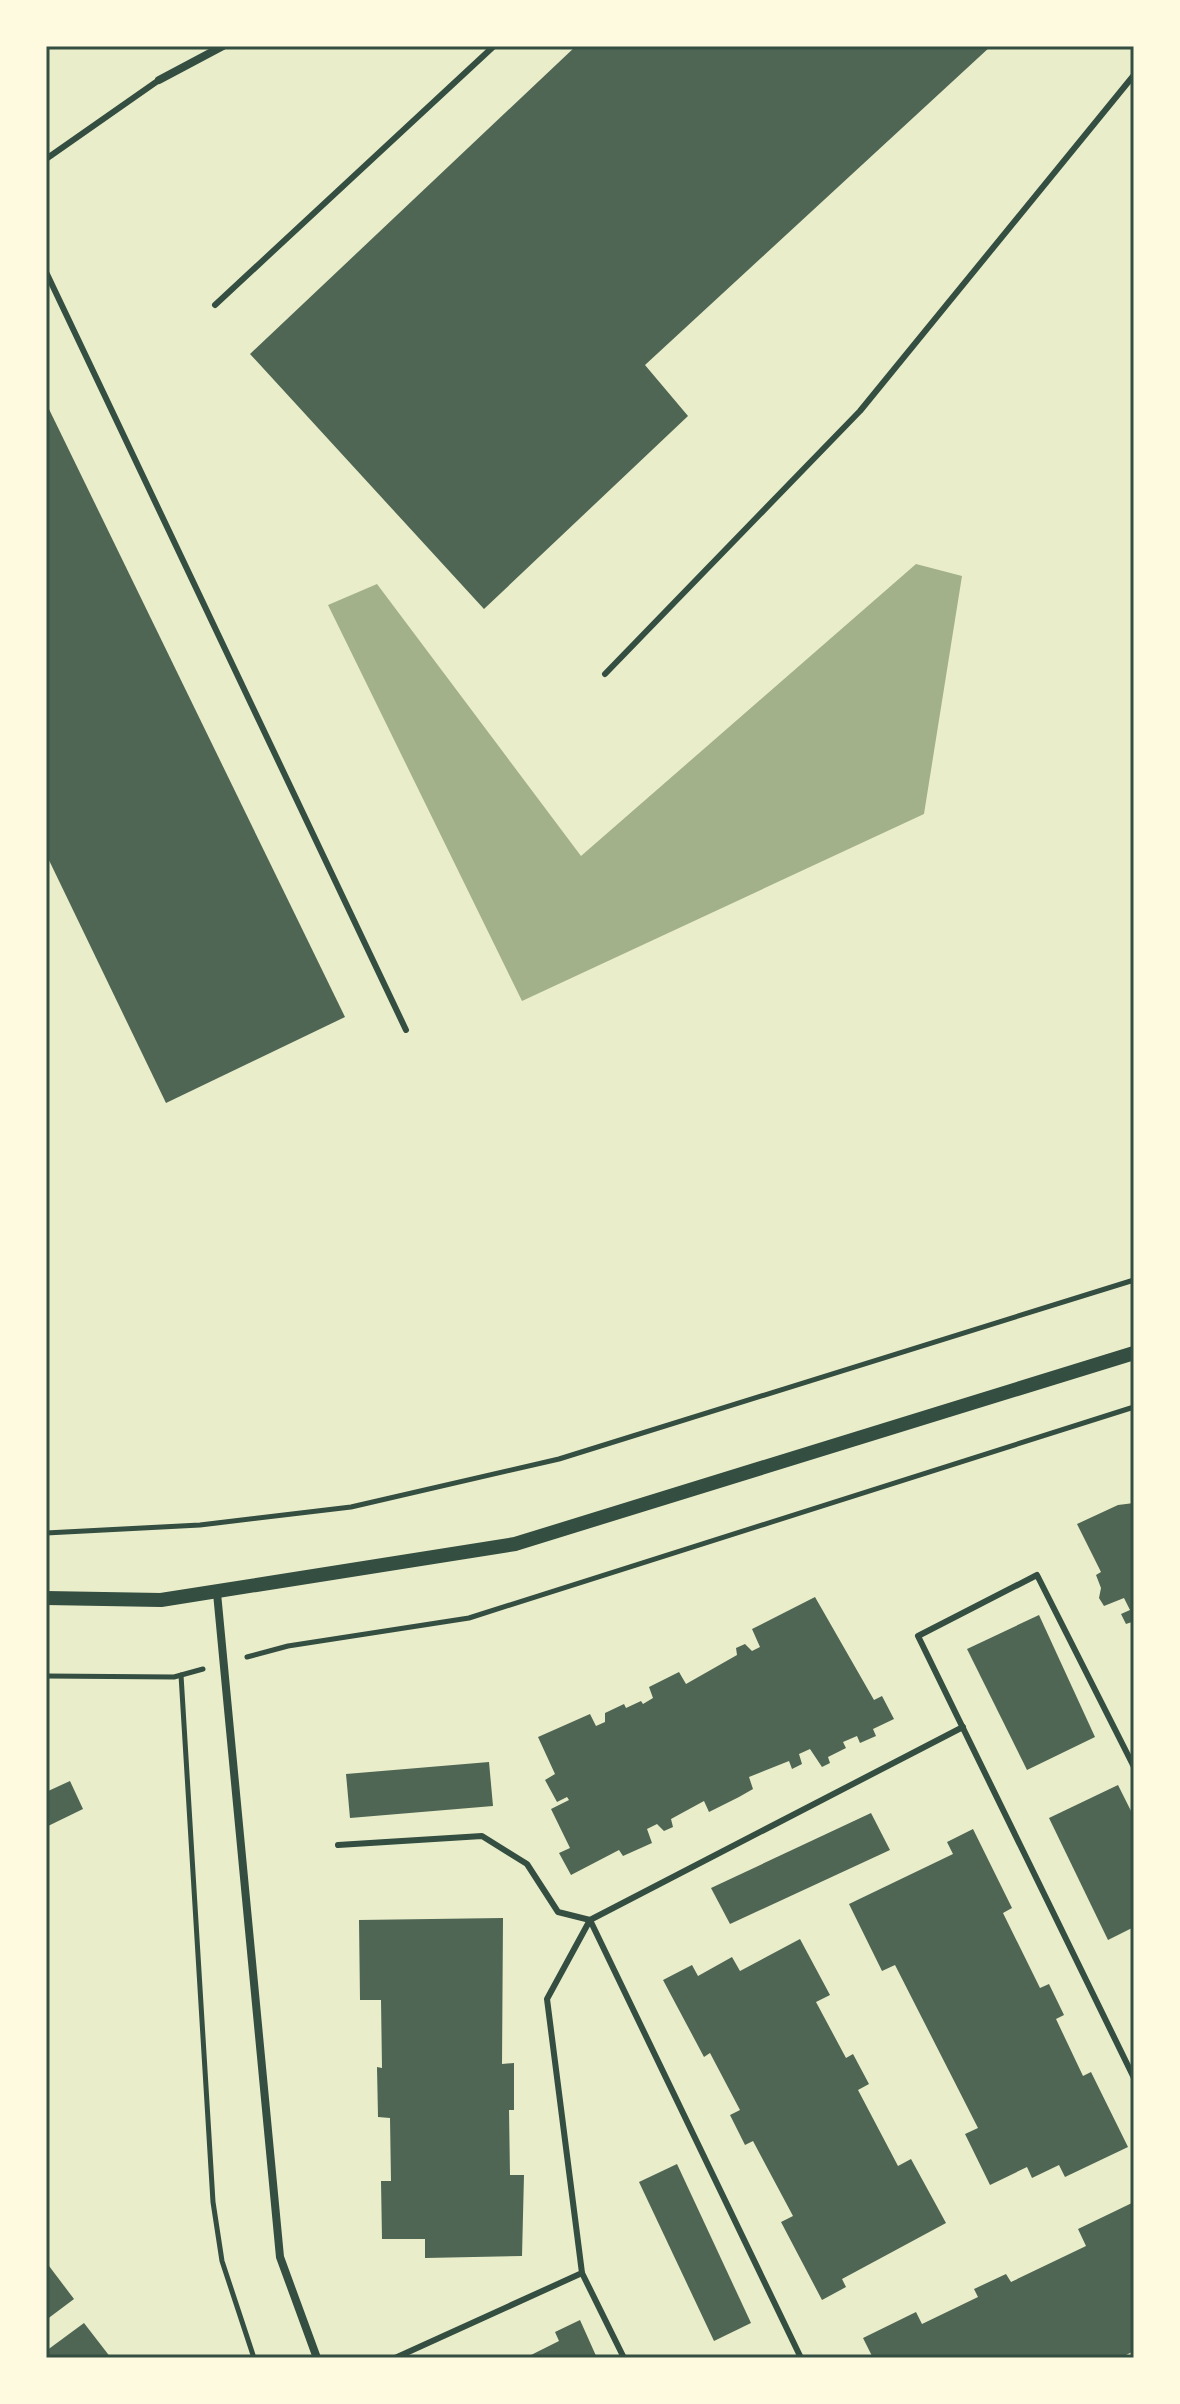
<svg xmlns="http://www.w3.org/2000/svg" width="1180" height="2404" font-family="Commissioner,sans-serif">
<style>
.water{fill:#a3b18a}
.building{fill:#4f6655}
.lines{fill:none;stroke-linecap:round;stroke-linejoin:round}
.path{stroke:#344e41;stroke-width:5}
.service{stroke:#344e41;stroke-width:6}
.minor{stroke:#344e41;stroke-width:8}
.tertiary{stroke:#344e41;stroke-width:14}
.neatline{fill:none;stroke:#344e41;stroke-width:3}
</style>
<rect width="100%" height="100%" fill="#e9edc9"/>
<polygon class="water" points="916,564 962,576 924,814 522,1001 328,605 377,584 581,856"/>
<g class="building">
<polygon points="576,46 991,46 645,365 688,416 484,609 250,354"/>
<polygon points="46,403 345,1017 166,1103 46,854"/>
<polygon points="1134,1503 1134,1627 1132,1622 1126,1624 1121,1614 1130,1610 1124,1598 1104,1606 1099,1598 1101,1588 1096,1575 1101,1572 1077,1524 1118,1505"/>
<polygon points="815,1597 874,1700 882,1696 894,1719 873,1729 876,1736 860,1743 857,1736 843,1742 846,1748 828,1757 830,1763 822,1767 810,1749 799,1754 802,1764 792,1769 789,1761 749,1777 753,1789 739,1797 709,1812 704,1801 671,1819 673,1827 664,1831 657,1824 647,1829 652,1843 623,1856 619,1850 571,1875 559,1853 570,1848 551,1809 569,1800 567,1797 557,1802 545,1780 555,1774 538,1737 590,1714 596,1726 605,1722 605,1713 624,1704 626,1708 641,1701 643,1704 653,1698 649,1687 679,1672 686,1684 737,1655 736,1648 745,1644 752,1651 760,1647 752,1629"/>
<polygon points="1039,1615 1095,1737 1027,1770 967,1649"/>
<polygon points="489,1762 493,1806 350,1818 346,1774"/>
<polygon points="70,1781 83,1809 46,1827 46,1792"/>
<polygon points="1118,1785 1134,1817 1134,1927 1108,1940 1049,1818"/>
<polygon points="871,1813 890,1850 730,1924 711,1888"/>
<polygon points="973,1829 1012,1908 1003,1913 1040,1988 1049,1984 1064,2015 1056,2019 1083,2076 1091,2072 1128,2147 1065,2177 1059,2165 1032,2178 1027,2167 990,2185 965,2134 978,2128 949,2071 895,1965 882,1971 849,1904 953,1854 947,1842"/>
<polygon points="503,1918 502,2064 514,2063 514,2110 509,2110 510,2175 524,2175 522,2256 425,2258 425,2239 382,2239 381,2181 391,2181 390,2118 378,2117 377,2067 382,2068 381,2000 360,2000 359,1920"/>
<polygon points="800,1939 830,1995 816,2002 846,2058 853,2054 869,2084 858,2090 898,2166 911,2159 946,2223 842,2279 846,2287 822,2300 781,2222 793,2216 753,2141 745,2145 730,2115 740,2110 710,2053 704,2057 663,1980 692,1965 698,1976 732,1957 740,1971"/>
<polygon points="677,2164 751,2323 714,2341 639,2182"/>
<polygon points="1134,2202 1134,2351 1120,2358 873,2358 863,2338 916,2312 922,2324 978,2297 974,2289 1006,2274 1011,2282 1086,2246 1078,2229"/>
<polygon points="46,2262 74,2299 46,2320"/>
<polygon points="580,2320 597,2358 525,2358 559,2341 555,2332"/>
<polygon points="84,2323 111,2358 46,2358 46,2351"/>
</g>
<g class="lines">
<g class="path">
<polyline points="46,1533 200,1525 351,1507 559,1459 1134,1280"/>
<polyline points="247,1657 288,1646 469,1618 1134,1407"/>
<polyline points="181,1675 213,2202 222,2261 254,2358"/>
<polyline points="46,1676 174,1677 203,1669"/>
</g>
<g class="service">
<polyline points="46,159 159,80"/>
<polyline points="46,272 406,1030"/>
<polyline points="215,305 494,46"/>
<polyline points="605,674 860,411 1134,75"/>
<polyline points="1134,1767 1037,1575 918,1636 1134,2078"/>
<polyline points="338,1845 482,1836 527,1864 558,1912 590,1920 963,1727"/>
<polyline points="582,2273 624,2358"/>
<polyline points="395,2358 582,2273 547,1999 590,1920 801,2358"/>
</g>
<g class="minor">
<polyline points="159,80 223,46"/>
<polyline points="217,1593 280,2257 317,2358"/>
</g>
<polyline class="tertiary" points="46,1598 161,1600 515,1544 1134,1353"/>
</g>
<rect width="1180" height="2404" fill="none" stroke="#fefae0" stroke-width="96"/>
<rect x="48" y="48" width="1084" height="2308" class="neatline"/>
</svg>
